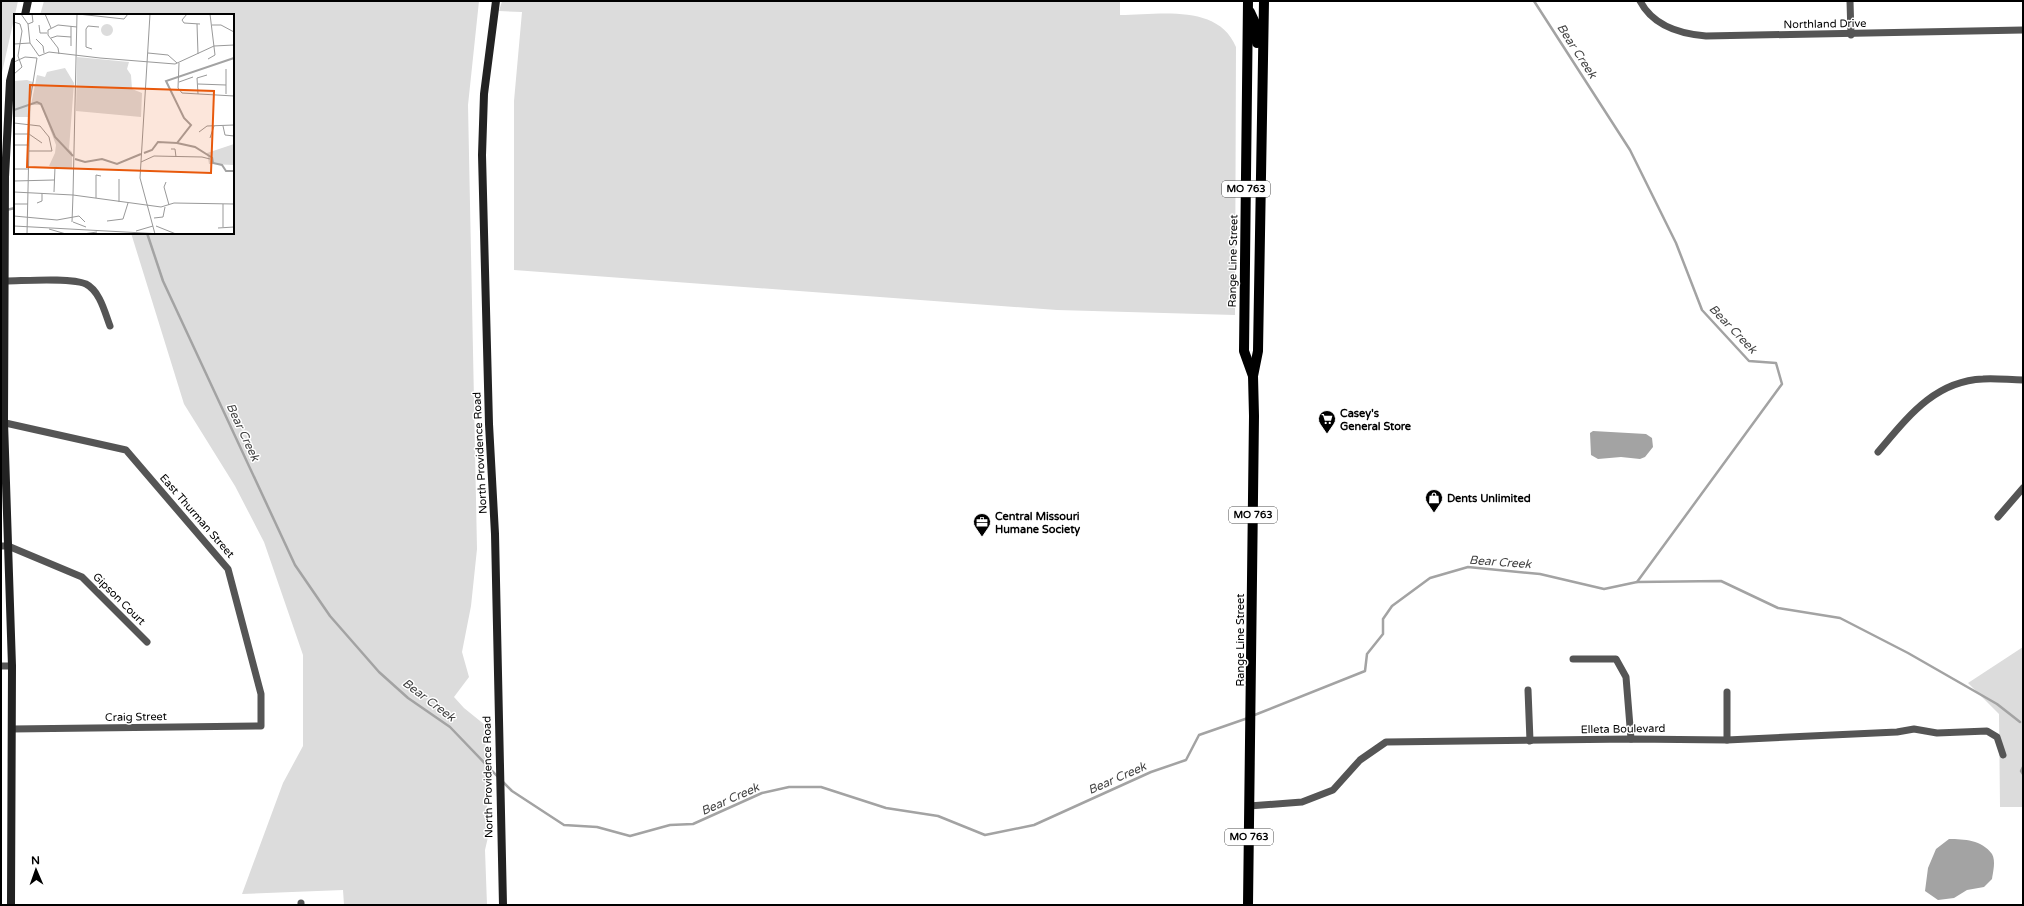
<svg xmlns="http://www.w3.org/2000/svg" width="2024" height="906" font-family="'Varela Round',sans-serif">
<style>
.green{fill:#dcdcdc}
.water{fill:#a3a3a3}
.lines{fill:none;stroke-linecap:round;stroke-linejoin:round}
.stream{stroke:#a3a3a3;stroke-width:2.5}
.street{stroke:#555;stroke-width:7}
.secondary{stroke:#222;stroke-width:8}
.primary{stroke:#000;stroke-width:10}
.labels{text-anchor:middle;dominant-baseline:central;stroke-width:3;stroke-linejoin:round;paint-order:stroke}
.shield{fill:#fff;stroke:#4c4c4c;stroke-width:1}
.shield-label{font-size:10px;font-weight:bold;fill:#000}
.street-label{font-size:11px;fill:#000;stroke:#fff}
.poi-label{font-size:11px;font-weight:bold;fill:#000;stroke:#fff;text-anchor:start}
.water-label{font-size:12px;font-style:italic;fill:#444;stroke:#fff}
.inset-river{fill:none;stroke:#a3a3a3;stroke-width:2}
.inset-road{fill:none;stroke:#999;stroke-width:1}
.view{fill:#e8590c;fill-opacity:0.15;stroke:#e8590c;stroke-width:2}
.inset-edge{fill:none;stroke:#000;stroke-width:2}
</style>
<rect width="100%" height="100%" fill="#fff"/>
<g class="green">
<polygon points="1,1 18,1 1,77"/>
<polygon points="44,1 479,1 468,105 477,549 471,606 462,652 469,677 454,697 464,708 485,725 488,837 485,850 487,905 344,905 343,890 242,894 283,783 303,746 303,655 264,542 235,486 184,404 131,233 233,233 233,15 40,15"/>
<path d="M502,1H1120V15C1158,15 1218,3 1236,47L1235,315L1057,310L514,270V101L522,12L499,11Z"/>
<polygon points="2023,647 2023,807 2000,807 1999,714 1968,683"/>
</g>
<g class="water">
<polygon points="1593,431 1646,434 1652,438 1653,447 1645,457 1640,459 1621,457 1598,459 1591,455 1590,433"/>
<path d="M1949,839C1964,839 1982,840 1992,854C1996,861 1993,872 1992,879L1984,887L1967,890L1954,898L1938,900L1925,891L1928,868L1936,849Z"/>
</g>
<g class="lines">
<g class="stream">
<polyline points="6,210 15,208"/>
<polyline points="147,233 163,281 295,565 330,616 379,672 408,698 450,727 498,777"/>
<polyline points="1637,582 1721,581 1778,608 1840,618 1908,653 1997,704 2020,722"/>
<polyline points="1252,716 1365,671 1367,654 1383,634 1383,619 1392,606 1430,578 1468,567 1540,574 1604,589 1637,582 1782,384 1776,363 1749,361 1702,310 1676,243 1630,150 1534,1"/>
<polyline points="2023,767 2021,771 2023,774"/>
<polyline points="503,782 512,791 564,825 597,827 630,836 670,825 693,824 762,793 789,787 821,787 886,808 938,816 985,835 1034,825 1151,772 1186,760 1199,735 1248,718"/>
</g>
<g class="street">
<path d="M1640,1C1653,26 1680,34 1706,36L2023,30"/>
<polyline points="1850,1 1851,35"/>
<path d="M5,281C23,281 70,277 86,284C100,291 105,313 110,326"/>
<polyline points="1,422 126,450 228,569 261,694 261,726 12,729"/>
<path d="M1878,452C1907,418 1934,381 1983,379C1996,378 2010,380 2023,380"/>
<polyline points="1998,517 2023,488"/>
<polyline points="1,546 8,546 82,577 147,642"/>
<polyline points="1573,659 1616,659 1626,677 1631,739"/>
<polyline points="1,666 12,666"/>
<polyline points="1528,690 1530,741"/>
<polyline points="1727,692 1727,740"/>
<polyline points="1249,806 1302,802 1333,790 1360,760 1386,742 1631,739 1727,740 1897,732 1914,729 1937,733 1987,731 1997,737 2003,755"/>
<polyline points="301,905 301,903"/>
</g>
<g class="secondary">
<polyline points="496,1 484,94 482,155 489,424 495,534 503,905"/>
<polyline points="25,15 28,1"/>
<polyline points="11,905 12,666 4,422 5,177 10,81 15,61"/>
</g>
<g class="primary">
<polyline points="1248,1 1244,351 1253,376"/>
<polyline points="1250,12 1256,25 1257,43"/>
<polyline points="1248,905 1254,416 1253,376 1258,351 1264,1"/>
</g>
</g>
<defs>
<symbol id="supermarket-pin" viewBox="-11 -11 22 30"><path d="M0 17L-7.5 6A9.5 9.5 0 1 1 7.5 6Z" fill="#000" stroke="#fff"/><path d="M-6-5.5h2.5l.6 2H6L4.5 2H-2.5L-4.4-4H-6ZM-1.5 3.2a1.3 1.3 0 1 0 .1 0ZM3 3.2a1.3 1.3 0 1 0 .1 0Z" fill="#fff"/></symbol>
<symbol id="shop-pin" viewBox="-11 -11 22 30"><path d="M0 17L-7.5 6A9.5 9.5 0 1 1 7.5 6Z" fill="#000" stroke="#fff"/><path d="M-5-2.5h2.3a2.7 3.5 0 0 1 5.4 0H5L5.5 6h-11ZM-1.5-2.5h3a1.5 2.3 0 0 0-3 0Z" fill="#fff"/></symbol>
<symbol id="office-pin" viewBox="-11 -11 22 30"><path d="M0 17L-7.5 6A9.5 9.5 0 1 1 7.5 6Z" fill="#000" stroke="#fff"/><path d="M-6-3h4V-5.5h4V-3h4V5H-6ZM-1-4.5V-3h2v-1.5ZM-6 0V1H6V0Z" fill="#fff"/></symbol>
</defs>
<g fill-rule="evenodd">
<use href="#supermarket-pin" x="1317" y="409" width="20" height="27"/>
<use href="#shop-pin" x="1424" y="488" width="20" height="27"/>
<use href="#office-pin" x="972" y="512" width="20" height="27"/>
</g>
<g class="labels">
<g class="shield">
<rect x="1222" y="181" width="48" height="16" rx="3"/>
<rect x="1229" y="507" width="48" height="16" rx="3"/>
<rect x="1225" y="829" width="48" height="16" rx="3"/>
</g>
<g class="shield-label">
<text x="1246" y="189">MO 763</text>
<text x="1253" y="515">MO 763</text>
<text x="1249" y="837">MO 763</text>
</g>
<g class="street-label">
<text transform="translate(1825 24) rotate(-1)">Northland Drive</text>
<text transform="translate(1233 261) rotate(-89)">Range Line Street</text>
<text transform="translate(480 453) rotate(-93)">North Providence Road</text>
<text transform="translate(197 516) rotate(49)">East Thurman Street</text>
<text transform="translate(119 599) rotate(45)">Gipson Court</text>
<text transform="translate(1240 640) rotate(-90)">Range Line Street</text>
<text transform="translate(136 717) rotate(-1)">Craig Street</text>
<text transform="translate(1623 729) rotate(-1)">Elleta Boulevard</text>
<text transform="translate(488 777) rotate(-91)">North Providence Road</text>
</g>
<g class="poi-label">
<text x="1340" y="413">Casey's<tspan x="1340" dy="13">General Store</tspan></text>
<text x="1447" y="498">Dents Unlimited</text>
<text x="995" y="516">Central Missouri<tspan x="995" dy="13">Humane Society</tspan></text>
</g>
<g class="water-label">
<text transform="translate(1577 51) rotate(57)">Bear Creek</text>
<text transform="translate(1733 329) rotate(46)">Bear Creek</text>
<text transform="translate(243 432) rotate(65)">Bear Creek</text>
<text transform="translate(1500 562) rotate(4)">Bear Creek</text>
<text transform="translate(429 700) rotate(37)">Bear Creek</text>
<text transform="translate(1117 778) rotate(-24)">Bear Creek</text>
<text transform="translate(730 799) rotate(-24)">Bear Creek</text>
</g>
</g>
<g transform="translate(14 14)">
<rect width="220" height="220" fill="#fff"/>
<path d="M87 16a6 6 0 1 1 12 0a6 6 0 1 1-12 0ZM63,43L115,48L113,55L117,61L118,75L128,79L127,103L62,97ZM51,54L60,69L55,135L58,138V155L35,152L41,139L42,131L27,91H17L23,61L31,63L33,58ZM13,66L19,68L15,103H0V67ZM220,130V151L195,150L193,139Z" fill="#dcdcdc"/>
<path class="inset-river" d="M0,96L23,88L27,90L41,123L59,142M163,129L181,133L197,143M130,139L138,136L144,128L163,129L177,111L170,104L152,67L220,44M198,143L199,149L208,151L212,157H220M61,145L71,148L88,145L103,150L127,140"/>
<path class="inset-road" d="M7,0L14,10L16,29L25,42M31,0L37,14M64,0L110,5L114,0M136,0L126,164L141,220M173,0L168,6L170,9L186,10M185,0H205M0,8L6,10L8,17L4,42L8,53L0,60M14,10L19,8L18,0M183,10L184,40M25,11L26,19H33M198,11H207L220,18M37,24L43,22L57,23M22,25L29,32L30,39M0,30L16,29M57,32V12M78,35L72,33V15L74,12L85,13M134,39L154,41L163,49M45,40L44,34L34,21V16L44,11L63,13M25,42L35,38L86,44M86,44L161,50L200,32L220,31M194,45L201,41L196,0M0,48L11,43L23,44M165,49L164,74L168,79L220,82M212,55V80M165,68L179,63M184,70L212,71M184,80L183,64L193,61M0,109L26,112L35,123L38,137H15M209,112L211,121L220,122M185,118L193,112L220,111M0,120H15L28,129M196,124L200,112M0,131H15M157,135H161L162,143M127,148L140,142L188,143L196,145M0,155H14M0,167L40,166M152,168L150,173L155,191M0,178L59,181L63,0M40,178L41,153M82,184V161L87,162M105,188V165M23,189L28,187V179M0,190H14M0,202L43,206L65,202L71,208M140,204L149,203L151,193M93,207L109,205L114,189M58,208L59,181L147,193L160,189L220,190M59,208L72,213M0,212L148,220M142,212L162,220M209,213V190M204,214L220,213M35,215L52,220M122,217L139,212M13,220L16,87L23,44M69,220L83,218"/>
<path class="view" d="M16,71L200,77L197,159L13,153Z"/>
<rect width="220" height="220" class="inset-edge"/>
</g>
<rect width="2024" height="906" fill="none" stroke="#000000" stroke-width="4"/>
<g transform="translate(36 870) rotate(358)" stroke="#ffffff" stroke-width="3" paint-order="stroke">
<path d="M0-3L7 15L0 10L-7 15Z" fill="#000000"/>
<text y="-6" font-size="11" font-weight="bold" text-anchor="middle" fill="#000000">N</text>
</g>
</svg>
